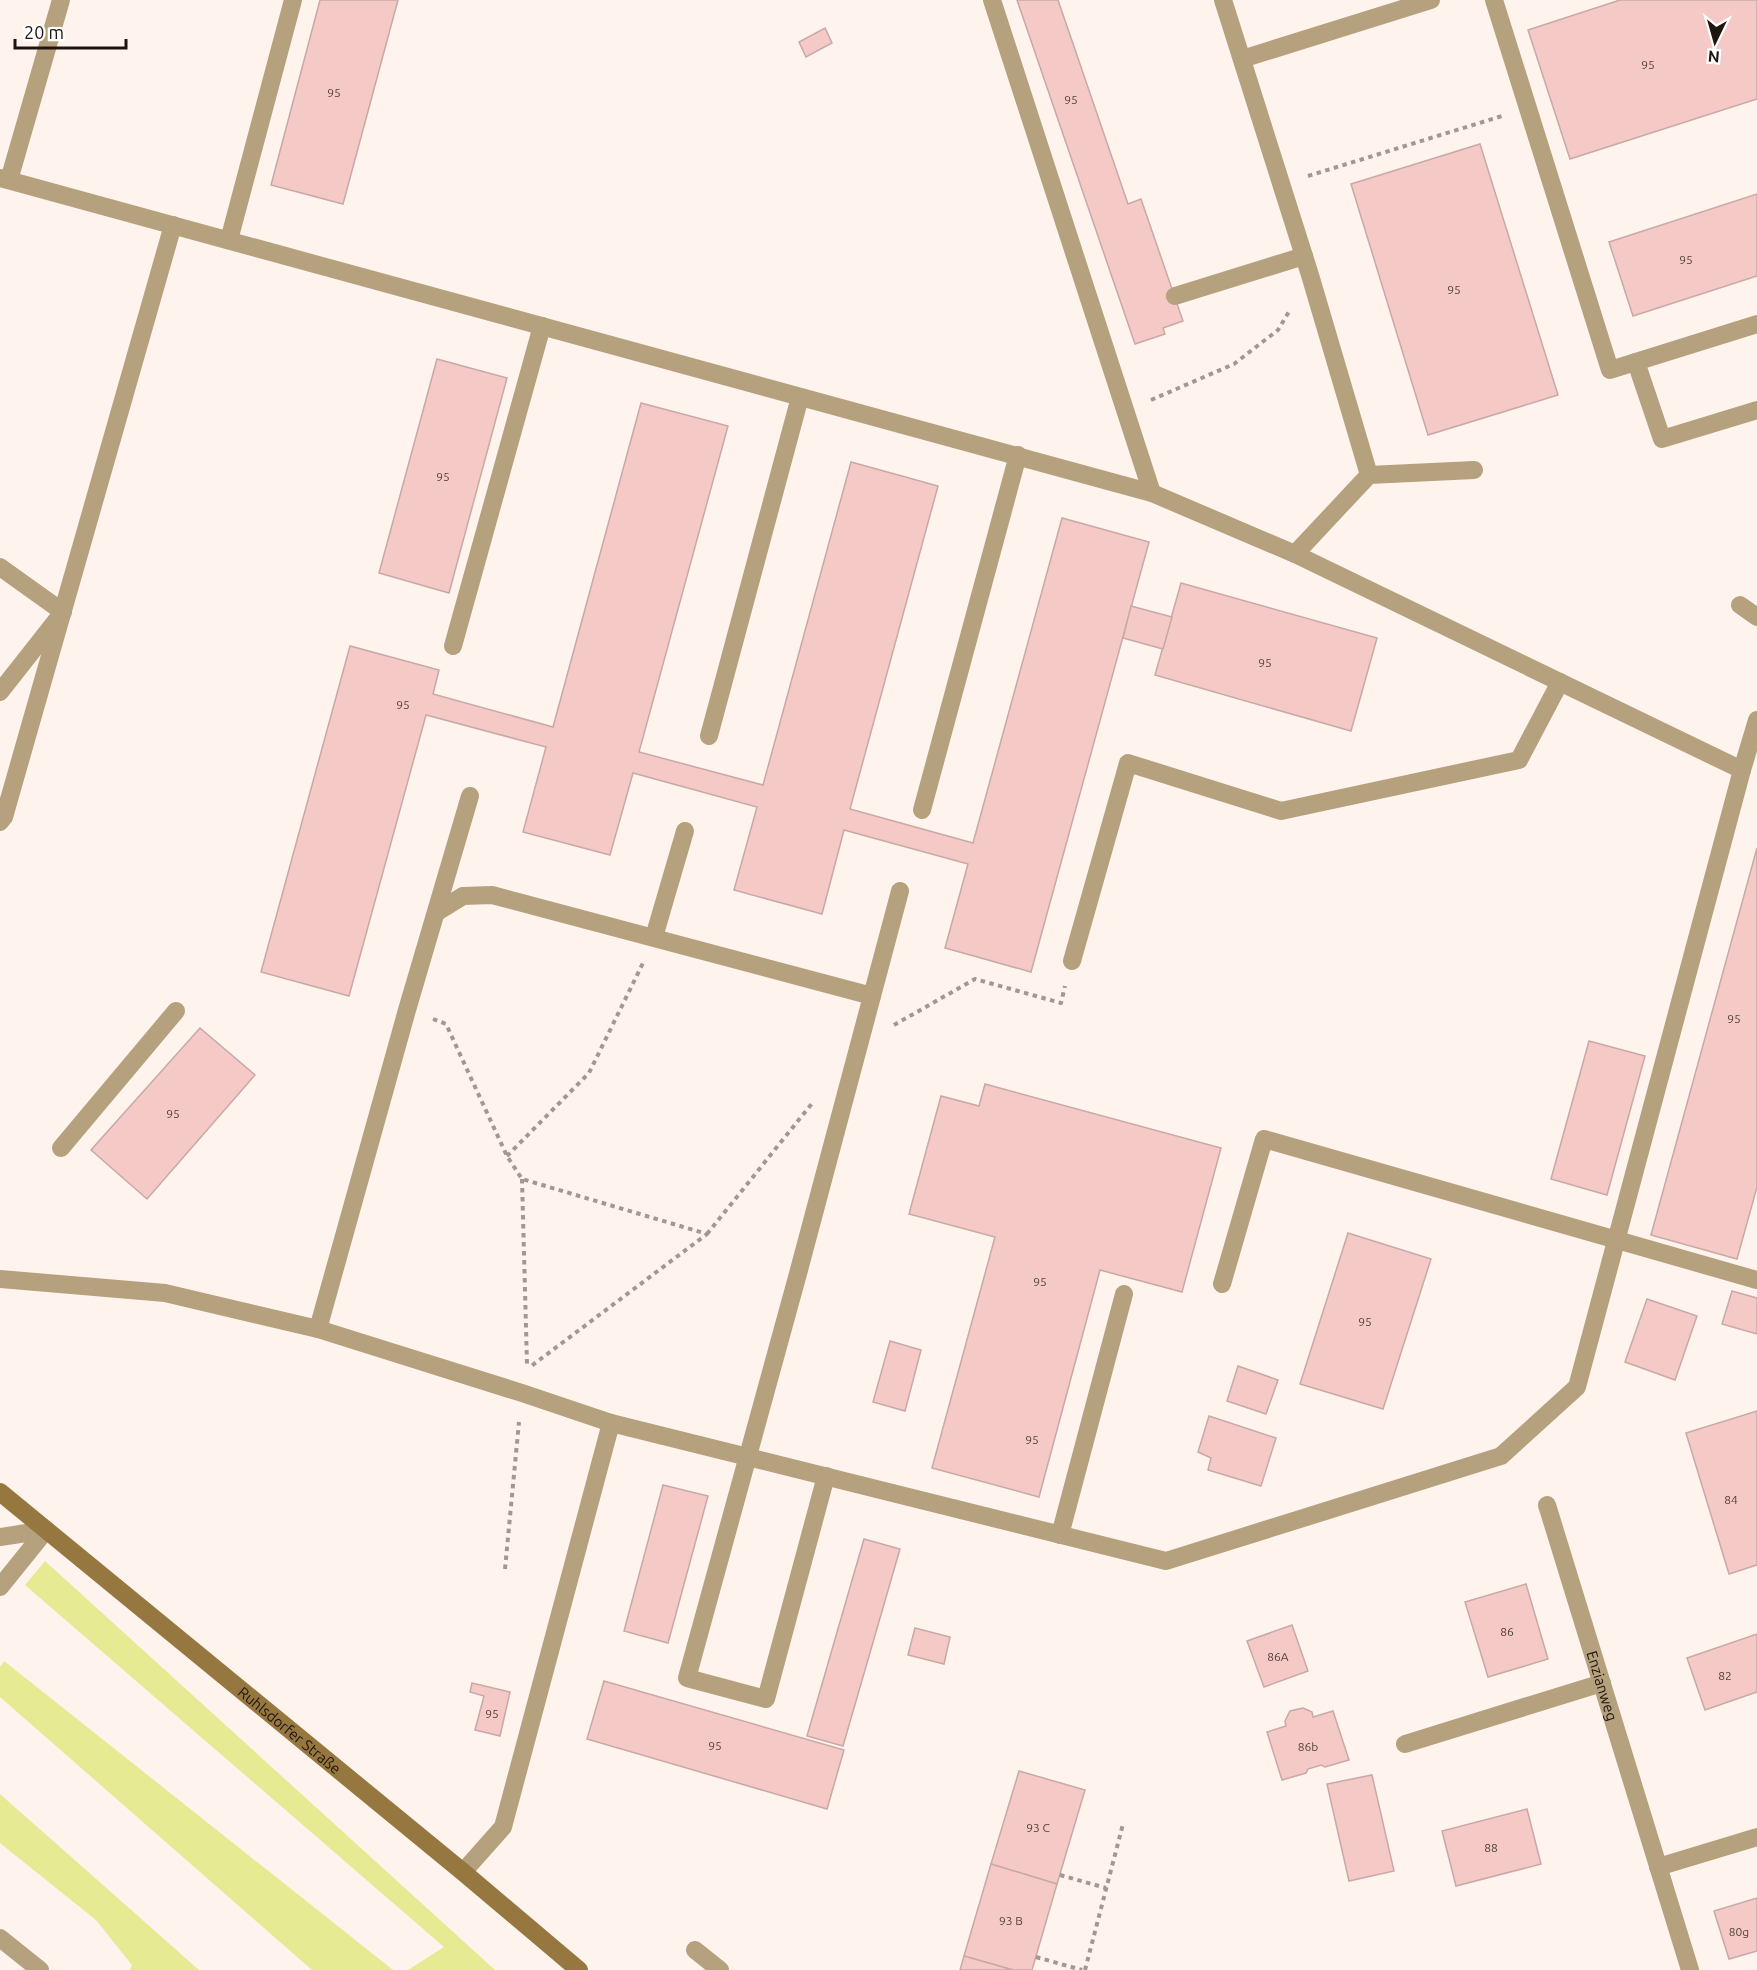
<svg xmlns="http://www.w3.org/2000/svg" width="1757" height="1970" font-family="Ubuntu,sans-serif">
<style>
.green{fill:#e6ea93}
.building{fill:#f4c9c6;stroke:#c8a9a7;stroke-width:1.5}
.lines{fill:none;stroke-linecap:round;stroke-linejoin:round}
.path{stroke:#a29893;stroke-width:4;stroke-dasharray:4.5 4.5;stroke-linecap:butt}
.lane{stroke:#b5a17d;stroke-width:18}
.street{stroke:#b5a17d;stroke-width:18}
.secondary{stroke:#96773f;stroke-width:18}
.labels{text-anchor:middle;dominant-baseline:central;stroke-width:4.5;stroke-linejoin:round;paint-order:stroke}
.number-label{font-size:12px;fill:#54423e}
.street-label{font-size:15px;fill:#1e1510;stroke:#fff}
</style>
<rect width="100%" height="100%" fill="#fef3ed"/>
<g class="green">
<polygon points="45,1561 495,1970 408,1970 444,1947 25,1585"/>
<polygon points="4,1661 393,1970 312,1970 0,1697 0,1667"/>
<polygon points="0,1794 199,1970 130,1970 132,1965 96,1920 0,1843"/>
</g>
<g class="building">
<polygon points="320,0 398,0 343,204 271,185"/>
<polygon points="1017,0 1058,0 1128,204 1141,199 1183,321 1163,328 1165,334 1135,344"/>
<polygon points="1620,0 1757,0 1757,99 1570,159 1528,30"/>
<polygon points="825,28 832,43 806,57 799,42"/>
<polygon points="1480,144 1558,395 1428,435 1351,184"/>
<polygon points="1757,194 1757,276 1633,316 1609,242"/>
<polygon points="437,359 507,378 449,593 379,573"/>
<polygon points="641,403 728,426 639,752 763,785 851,462 938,486 850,809 973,843 1062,518 1149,542 1031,972 945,948 968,864 844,830 822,914 734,890 757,807 633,773 610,855 523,832 546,747 426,715 349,996 261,972 350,646 439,670 433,694 553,727"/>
<polygon points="1181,583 1377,638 1351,731 1155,675"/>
<polygon points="1131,606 1172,617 1163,649 1123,638"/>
<polygon points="1757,848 1757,1187 1737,1259 1651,1235"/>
<polygon points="200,1028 255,1075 147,1199 91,1150"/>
<polygon points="1589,1041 1645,1056 1607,1195 1551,1179"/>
<polygon points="985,1084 1221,1148 1182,1292 1100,1270 1039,1497 932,1468 995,1237 909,1214 941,1096 979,1106"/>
<polygon points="1348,1233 1431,1259 1383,1409 1300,1384"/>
<polygon points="1732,1291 1757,1298 1757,1334 1722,1324"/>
<polygon points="1647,1299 1697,1316 1675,1380 1625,1362"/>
<polygon points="890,1341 921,1350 905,1411 873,1402"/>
<polygon points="1238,1366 1278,1380 1266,1414 1227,1401"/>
<polygon points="1757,1411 1757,1565 1729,1574 1686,1433"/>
<polygon points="1209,1416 1276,1438 1261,1486 1208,1470 1211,1458 1198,1452"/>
<polygon points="663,1485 708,1496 668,1643 624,1631"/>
<polygon points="864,1539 900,1549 843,1746 807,1736"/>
<polygon points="1526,1584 1548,1659 1488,1677 1465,1602"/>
<polygon points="1292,1625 1308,1671 1264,1687 1247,1641"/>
<polygon points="915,1628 950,1637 944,1664 908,1655"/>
<polygon points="1757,1634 1757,1692 1705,1710 1687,1658"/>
<polygon points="604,1681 844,1750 827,1809 587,1739"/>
<polygon points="472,1683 510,1692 500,1736 475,1730 484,1696 470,1692"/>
<polygon points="1303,1708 1312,1712 1313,1717 1333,1711 1349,1760 1325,1767 1321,1765 1308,1769 1306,1773 1282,1780 1267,1732 1286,1726 1285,1721 1290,1711"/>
<polygon points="1019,1771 1085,1790 1057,1884 991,1864"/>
<polygon points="1372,1775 1394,1871 1349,1881 1327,1784"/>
<polygon points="1527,1809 1541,1864 1456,1886 1442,1831"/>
<polygon points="991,1864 1057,1884 1032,1970 1013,1970 964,1956"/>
<polygon points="1757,1898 1757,1951 1729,1959 1714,1911"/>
<polygon points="964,1956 1013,1970 960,1970"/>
</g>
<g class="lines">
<g class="path">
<polyline points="1308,176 1502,116"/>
<polyline points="1151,400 1234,364 1278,330 1290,310"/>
<polyline points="433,1019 446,1024 507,1156 522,1179 707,1234 530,1367"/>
<polyline points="894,1025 975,979 1061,1003 1065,986"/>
<polyline points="507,1156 589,1073 643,963"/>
<polyline points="522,1179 527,1364"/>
<polyline points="707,1234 814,1101"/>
<polyline points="505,1569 519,1422"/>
<polyline points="1060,1875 1106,1888"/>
<polyline points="1036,1957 1082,1970"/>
<polyline points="1085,1970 1123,1824"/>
</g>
<g class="lane">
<polyline points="992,0 1152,493"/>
<polyline points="1223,0 1310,275 1369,475"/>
<polyline points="1494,0 1610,370 1757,324"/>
<polyline points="1242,59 1431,0"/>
<polyline points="0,178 1152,493 1295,554 1742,770"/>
<polyline points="9,180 61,0"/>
<polyline points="229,240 293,0"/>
<polyline points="1175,296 1304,256"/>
<polyline points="1636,362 1662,439 1757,410"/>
<polyline points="1295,554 1369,475 1474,470"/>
<polyline points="0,567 63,612 0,692"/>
<polyline points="1740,605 1757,617"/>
<polyline points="453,646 542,326"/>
<polyline points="709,736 800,397"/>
<polyline points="922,810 1018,455"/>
<polyline points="0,822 4,817 173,225"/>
<polyline points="437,912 463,896 492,895 872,996"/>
<polyline points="654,937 685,831"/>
<polyline points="1072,961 1128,763 1281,811 1519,760 1560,682"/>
<polyline points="61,1148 176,1011"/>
<polyline points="0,1279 165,1293 318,1329 522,1393 611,1423 1166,1561 1501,1456 1577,1387 1742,770 1757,720"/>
<polyline points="1222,1284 1264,1139 1757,1280"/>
<polyline points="318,1329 407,1010 470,796"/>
<polyline points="826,1476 766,1699 687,1678 799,1270 900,891"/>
<polyline points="1060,1535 1124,1294"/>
<polyline points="0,1537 46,1530"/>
<polyline points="0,1587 46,1530"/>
<polyline points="1405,1744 1602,1683"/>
<polyline points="1658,1867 1757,1837"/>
<polyline points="463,1872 503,1827 611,1423"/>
<polyline points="0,1938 40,1970"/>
<polyline points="695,1950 720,1970"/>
</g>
<path class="street" id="s1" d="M1547,1505L1690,1970"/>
<path class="secondary" id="s2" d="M0,1492L463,1872L579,1970"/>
</g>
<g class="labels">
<g class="number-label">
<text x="1648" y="64">95</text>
<text x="334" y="92">95</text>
<text x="1071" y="99">95</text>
<text x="1686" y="259">95</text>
<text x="1454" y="289">95</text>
<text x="443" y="476">95</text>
<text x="1265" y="662">95</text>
<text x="403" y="704">95</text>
<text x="1734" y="1018">95</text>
<text x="173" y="1113">95</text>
<text x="1040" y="1281">95</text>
<text x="1365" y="1321">95</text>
<text x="1032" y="1439">95</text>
<text x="1731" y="1499">84</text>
<text x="1507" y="1631">86</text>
<text x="1278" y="1656">86A</text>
<text x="1725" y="1675">82</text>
<text x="492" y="1713">95</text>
<text x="715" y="1745">95</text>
<text x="1308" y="1746">86b</text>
<text x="1038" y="1827">93 C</text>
<text x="1491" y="1847">88</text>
<text x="1011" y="1920">93 B</text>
<text x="1739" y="1931">80g</text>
</g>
<g class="street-label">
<text stroke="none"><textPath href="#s1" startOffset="189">Enzianweg</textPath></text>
<text stroke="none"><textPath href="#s2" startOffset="375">Ruhlsdorfer Straße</textPath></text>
</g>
</g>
<g transform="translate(1715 42) rotate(185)" stroke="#ffffff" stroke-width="4.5" paint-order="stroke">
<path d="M0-4.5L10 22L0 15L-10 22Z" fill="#1e1510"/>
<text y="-9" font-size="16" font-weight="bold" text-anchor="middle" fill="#1e1510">N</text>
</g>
<path d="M15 39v9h111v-9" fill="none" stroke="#1e1510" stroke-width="3"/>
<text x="24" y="39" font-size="18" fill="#1e1510" stroke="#ffffff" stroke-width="4.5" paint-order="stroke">20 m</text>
</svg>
